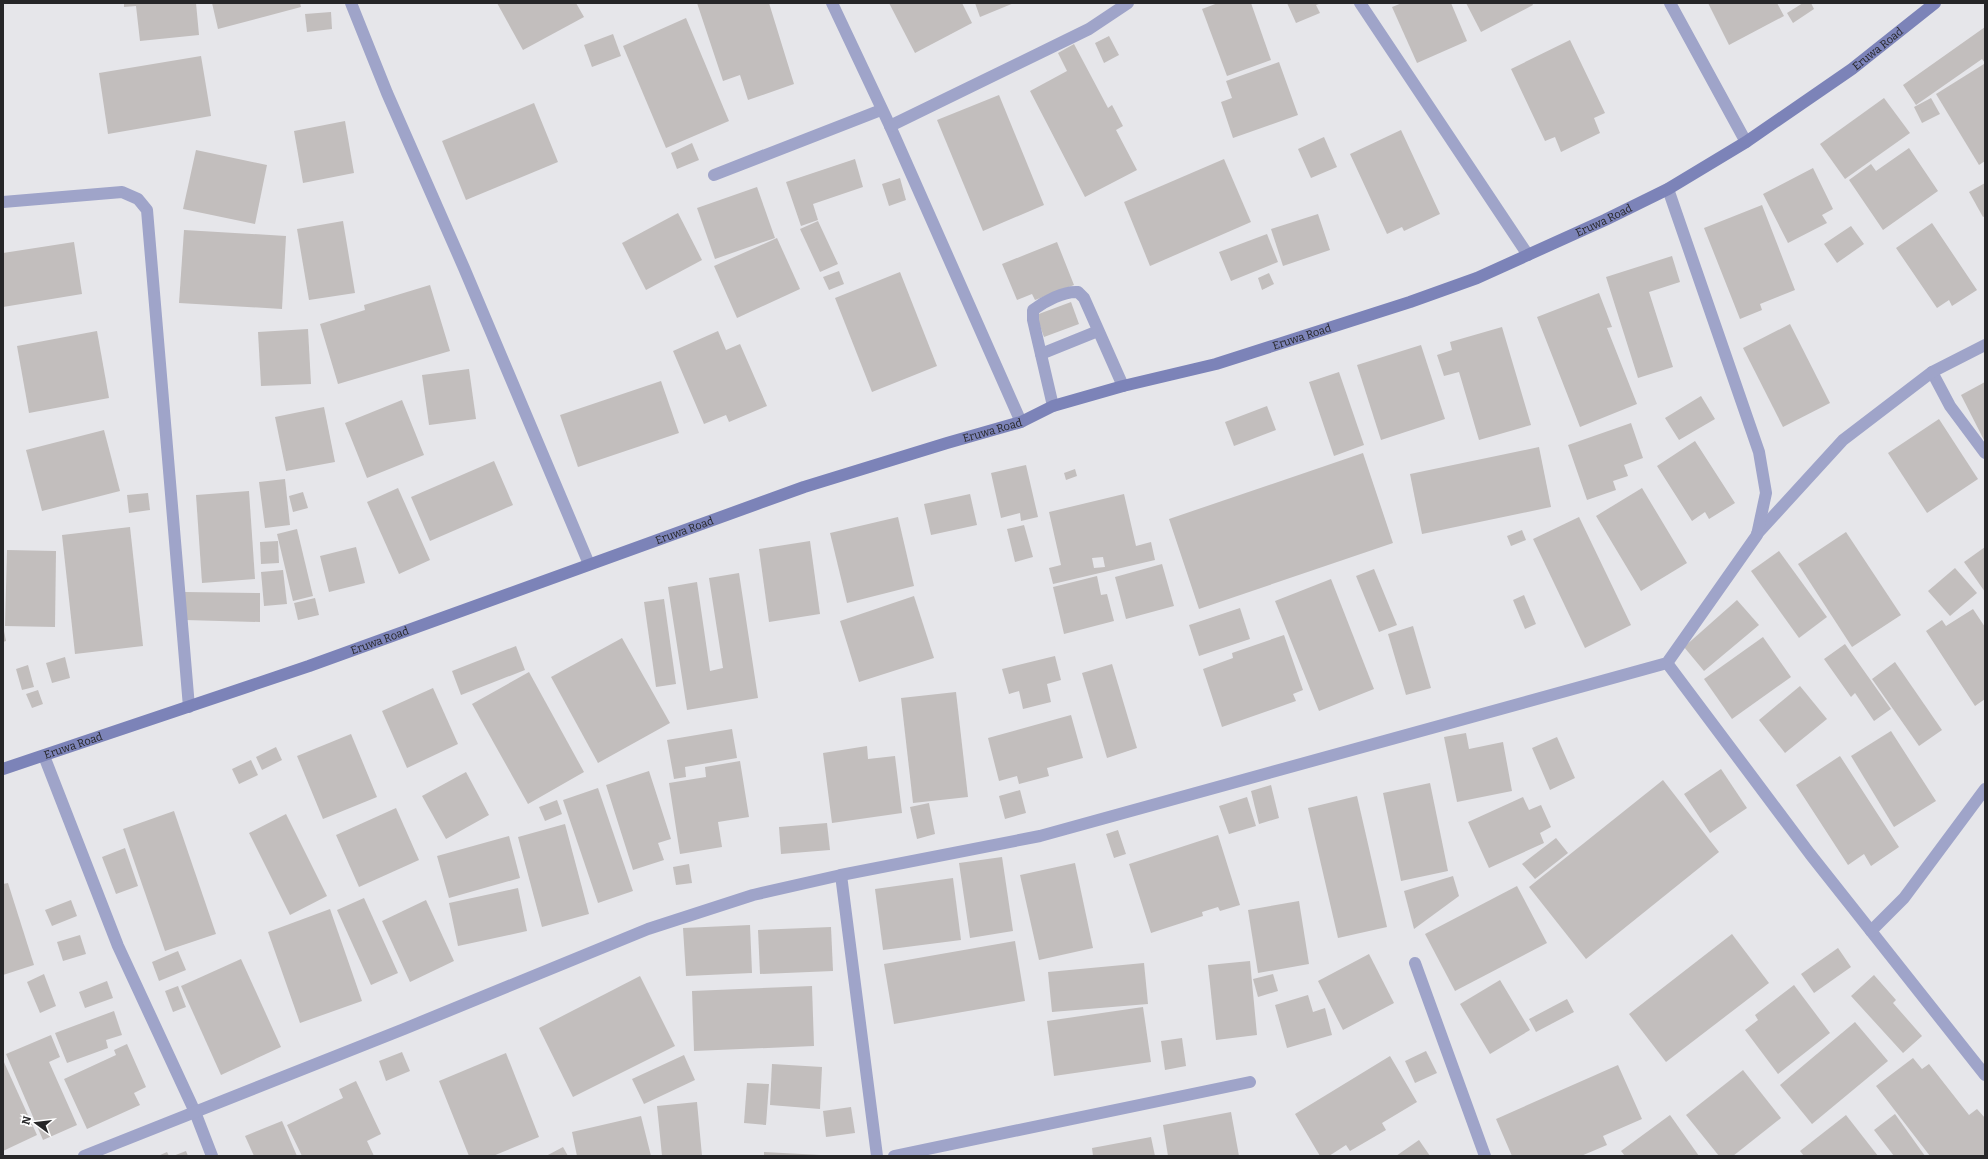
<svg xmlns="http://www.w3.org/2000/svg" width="1988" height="1159" font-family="Bitter,serif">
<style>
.building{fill:#c2bebd;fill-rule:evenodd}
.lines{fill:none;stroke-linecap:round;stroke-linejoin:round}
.service{stroke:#9fa4c9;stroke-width:12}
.minor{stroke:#9fa4c9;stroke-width:12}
.secondary{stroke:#7c83b8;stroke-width:12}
.labels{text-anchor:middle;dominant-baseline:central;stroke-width:3.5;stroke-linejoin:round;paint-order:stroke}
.street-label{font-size:11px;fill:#262628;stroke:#fff}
</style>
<rect width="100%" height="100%" fill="#e6e6ea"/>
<g class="building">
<polygon points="124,3 196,3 199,35 140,41 136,6 124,7"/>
<polygon points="212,3 300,3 301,7 218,29"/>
<polygon points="497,3 576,3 584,17 523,50"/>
<polygon points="697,3 769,3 794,84 748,100 740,75 723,81"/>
<polygon points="889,3 962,3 972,23 915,53"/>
<polygon points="975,3 1014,3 980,17"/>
<polygon points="1218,3 1251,3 1271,60 1227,76 1202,9"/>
<polygon points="1287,3 1322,3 1316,5 1320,13 1296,23"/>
<polygon points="1402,3 1451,3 1467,41 1417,63 1392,7"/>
<polygon points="1466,3 1532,3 1533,5 1481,32"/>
<polygon points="1708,3 1777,3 1784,16 1729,45"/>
<polygon points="1803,3 1811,3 1814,9 1793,23 1787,13"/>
<polygon points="331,12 332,29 307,32 305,14"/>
<polygon points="686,18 729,121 666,148 623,46"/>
<polygon points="1985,27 1985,63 1982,59 1916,105 1903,85"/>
<polygon points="613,34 621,56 592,67 584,45"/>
<polygon points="1109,36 1119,55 1104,63 1095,43"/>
<polygon points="1570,40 1605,113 1594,118 1600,133 1561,152 1555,137 1545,141 1511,69"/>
<polygon points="1074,44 1108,108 1112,105 1123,126 1116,130 1137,170 1085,197 1030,91 1067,71 1058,53"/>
<polygon points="201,56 211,116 108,134 99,73"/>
<polygon points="1279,62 1298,115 1233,138 1221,102 1232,98 1226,81"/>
<polygon points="1984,64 1985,161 1979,165 1936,94"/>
<polygon points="999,95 1044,205 983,231 937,120"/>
<polygon points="1884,98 1910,133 1845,179 1820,144"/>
<polygon points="1931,98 1940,114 1922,123 1914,107"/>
<polygon points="534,103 558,162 466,200 442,141"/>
<polygon points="345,121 354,173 303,183 294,131"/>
<polygon points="1401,130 1440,214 1404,231 1402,227 1387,234 1350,154"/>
<polygon points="1324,137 1337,167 1311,178 1298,149"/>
<polygon points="692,143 699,160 677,169 671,153"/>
<polygon points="1909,148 1938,191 1883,230 1849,180 1871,164 1876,171"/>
<polygon points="196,150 267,165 255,224 183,209"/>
<polygon points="855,159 863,187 813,204 818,220 801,226 786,182"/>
<polygon points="1224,159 1251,222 1150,266 1124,202"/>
<polygon points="1813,168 1833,209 1822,215 1827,223 1788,243 1763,194"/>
<polygon points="900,178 906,200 889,206 882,184"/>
<polygon points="1985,183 1985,216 1983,217 1969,192"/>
<polygon points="757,187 775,238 715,259 697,208"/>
<polygon points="1762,205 1795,290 1760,304 1762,310 1740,319 1704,228"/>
<polygon points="678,213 702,260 646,290 622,243"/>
<polygon points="1318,214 1330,250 1283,266 1271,229"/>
<polygon points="343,221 355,293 309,300 297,229"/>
<polygon points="818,221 838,264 820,272 800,229"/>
<polygon points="1932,223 1977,290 1952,306 1949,300 1937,308 1896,248"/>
<polygon points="1851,226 1864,244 1837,263 1824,244"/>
<polygon points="184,230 286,236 282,309 179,303"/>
<polygon points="1267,234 1278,262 1231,281 1219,252"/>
<polygon points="777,238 800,289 737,318 714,266"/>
<polygon points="74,242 82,294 3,307 3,253"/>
<polygon points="1057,242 1074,285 1035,300 1032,294 1017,300 1002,264"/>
<polygon points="1672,256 1680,282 1649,292 1673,367 1638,378 1606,277"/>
<polygon points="839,271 844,284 829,290 823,277"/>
<polygon points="900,272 937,366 872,392 835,298"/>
<polygon points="1269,273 1274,284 1262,290 1258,278"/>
<polygon points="430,285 450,351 338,384 320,324 365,310 364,305"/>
<polygon points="1599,293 1612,327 1607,328 1637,404 1580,427 1537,317"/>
<polygon points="1071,302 1079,324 1044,337 1036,315"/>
<polygon points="1790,324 1830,403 1783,427 1743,348"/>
<polygon points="1502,327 1531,425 1479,440 1459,372 1444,376 1437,355 1452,350 1450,342"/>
<polygon points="308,329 311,384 261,386 258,332"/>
<polygon points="97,331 109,398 29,413 17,346"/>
<polygon points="718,331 726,350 740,344 767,406 729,422 726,415 704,424 673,351"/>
<polygon points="1421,345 1445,419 1381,440 1357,365"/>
<polygon points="469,369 476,419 429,425 422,375"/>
<polygon points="1339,372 1364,445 1334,456 1309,382"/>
<polygon points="661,381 679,433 578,467 560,415"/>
<polygon points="1985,382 1985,442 1961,395"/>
<polygon points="1701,396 1715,419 1679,440 1665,418"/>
<polygon points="402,400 424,455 367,478 345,423"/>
<polygon points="1267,406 1276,430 1234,446 1225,422"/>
<polygon points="324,407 335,462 286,471 275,417"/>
<polygon points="1939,419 1978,479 1927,513 1888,453"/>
<polygon points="1631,423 1643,458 1624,465 1628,476 1613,481 1616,490 1587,500 1568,445"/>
<polygon points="104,430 120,491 42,511 26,450"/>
<polygon points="1695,441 1735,503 1709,519 1705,512 1692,521 1657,466"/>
<polygon points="1539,447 1551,507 1422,534 1410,474"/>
<polygon points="1363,453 1393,543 1199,609 1169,519"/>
<polygon points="494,461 513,505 430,541 411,497"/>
<polygon points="1026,465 1038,517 1021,521 1020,513 1001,518 991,473"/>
<polygon points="1075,469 1077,476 1066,480 1064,473"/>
<polygon points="285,479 290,525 265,528 259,482"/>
<polygon points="398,488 430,560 399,574 367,502"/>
<polygon points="1642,488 1687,563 1641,591 1596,516"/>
<polygon points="249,491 255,579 202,583 196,495"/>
<polygon points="303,492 308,508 293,512 289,496"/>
<polygon points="148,493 150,510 129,513 127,495"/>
<polygon points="970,494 977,525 931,535 924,504"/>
<path d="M1124,494L1136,546L1151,542L1155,560L1053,584L1049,568L1061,565L1049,512ZM1103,557L1105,567L1094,568L1092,558Z"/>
<polygon points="898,517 914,586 847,603 830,533"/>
<polygon points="1579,517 1631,625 1585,648 1533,539"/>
<polygon points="1024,525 1033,557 1015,562 1007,529"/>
<polygon points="130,527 143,646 75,654 62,535"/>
<polygon points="297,529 313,596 293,601 277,534"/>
<polygon points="1522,530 1526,540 1511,546 1507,536"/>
<polygon points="1846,532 1901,615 1852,647 1798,564"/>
<polygon points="278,541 279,563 261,564 260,542"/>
<polygon points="810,541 820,614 769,622 759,549"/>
<polygon points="356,547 365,583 329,592 320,556"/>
<polygon points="1985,547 1985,592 1964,562"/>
<polygon points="7,550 56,551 55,627 5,626"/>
<polygon points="1779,551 1827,617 1799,638 1751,571"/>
<polygon points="1162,564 1174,606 1126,619 1115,577"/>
<polygon points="1955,568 1977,593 1950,616 1928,591"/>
<polygon points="1374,569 1397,625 1379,632 1356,576"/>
<polygon points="283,570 287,604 264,606 261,572"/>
<polygon points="739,573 758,698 687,710 668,587 697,582 710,671 723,668 709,578"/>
<polygon points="1097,576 1101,595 1107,594 1114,621 1064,634 1053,587"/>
<polygon points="1331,579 1374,689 1319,711 1275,601"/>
<polygon points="185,592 260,593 260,622 185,620"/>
<polygon points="1524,595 1536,624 1525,629 1513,600"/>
<polygon points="914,596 934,658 859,682 840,621"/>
<polygon points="315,598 319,615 298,620 294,603"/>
<polygon points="664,599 676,684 656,687 644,602"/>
<polygon points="1737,600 1759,625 1704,671 1684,647"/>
<polygon points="1240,608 1250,639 1199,656 1189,625"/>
<polygon points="1973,609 1985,627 1985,699 1975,706 1926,631 1942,620 1946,626"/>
<polygon points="3,626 6,641 3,642"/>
<polygon points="1413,626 1431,688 1406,695 1388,634"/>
<polygon points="1284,635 1303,690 1293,694 1296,701 1222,727 1203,669 1233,658 1232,653"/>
<polygon points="1763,637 1791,677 1732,719 1704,679"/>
<polygon points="622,638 670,723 598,763 551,677"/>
<polygon points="1845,644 1891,709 1874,721 1855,693 1851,697 1824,659"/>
<polygon points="516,646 525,670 461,695 452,671"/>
<polygon points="1055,656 1061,680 1047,684 1051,702 1023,709 1019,691 1009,694 1002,669"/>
<polygon points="65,657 70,678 52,683 46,663"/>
<polygon points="1895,662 1942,730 1919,746 1872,679"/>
<polygon points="1112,664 1137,748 1107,758 1082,673"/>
<polygon points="28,665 34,687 22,690 16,669"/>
<polygon points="529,672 584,772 528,804 472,704"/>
<polygon points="1800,686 1827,719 1785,753 1759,720"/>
<polygon points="433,688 458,744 407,768 382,711"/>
<polygon points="38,690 43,704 32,708 26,694"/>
<polygon points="956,692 968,797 913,803 901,698"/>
<polygon points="1071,715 1083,758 1047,768 1049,776 1019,784 1017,776 999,781 988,738"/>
<polygon points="732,729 737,758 685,767 686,777 674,779 667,740"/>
<polygon points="1891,731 1936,801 1894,827 1851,756"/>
<polygon points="1466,733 1469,749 1503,742 1512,791 1457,802 1444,737"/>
<polygon points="351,734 377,797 323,819 297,756"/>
<polygon points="1557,737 1575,778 1550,790 1532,748"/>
<polygon points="867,746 868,759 895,756 902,813 832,823 823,753"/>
<polygon points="276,747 282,760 262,770 256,757"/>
<polygon points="1840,756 1899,847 1871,866 1864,854 1848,865 1796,785"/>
<polygon points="251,760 258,775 239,784 232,769"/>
<polygon points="740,761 749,817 718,822 722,847 680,854 669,783 706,777 705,767"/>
<polygon points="1721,769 1747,808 1710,833 1684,794"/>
<polygon points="649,771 671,839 658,843 664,860 633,870 606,785"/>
<polygon points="466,772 489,815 446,839 422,796"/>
<polygon points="1663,780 1719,852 1586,959 1529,887"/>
<polygon points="1430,783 1448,871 1401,881 1383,793"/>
<polygon points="1271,785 1279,818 1259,824 1251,791"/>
<polygon points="598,788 633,891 598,903 563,800"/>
<polygon points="1020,790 1026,813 1005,819 999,796"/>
<polygon points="1357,796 1387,927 1338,938 1308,808"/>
<polygon points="1247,797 1256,826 1229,834 1219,806"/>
<polygon points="1523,797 1529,810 1541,805 1551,827 1540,833 1544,843 1489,868 1468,822"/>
<polygon points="557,800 562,814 545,821 539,807"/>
<polygon points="929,803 935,834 917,839 910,807"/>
<polygon points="396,808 419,860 359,887 336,835"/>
<polygon points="174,811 216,934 165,951 123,829"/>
<polygon points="286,814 327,896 290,915 249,833"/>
<polygon points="827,823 830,850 781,854 779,827"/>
<polygon points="565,824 589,914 542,927 518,837"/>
<polygon points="1118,830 1126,854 1114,858 1106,834"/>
<polygon points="1218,835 1240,905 1220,911 1218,907 1202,912 1203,916 1151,933 1129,864"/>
<polygon points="509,836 520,878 449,898 437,856"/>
<polygon points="1556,838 1568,853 1535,879 1522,864"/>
<polygon points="125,848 138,886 116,894 102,857"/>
<polygon points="1002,857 1013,931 970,938 959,863"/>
<polygon points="1075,863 1093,948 1039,960 1020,875"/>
<polygon points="689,864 692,883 676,885 673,867"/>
<polygon points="1453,876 1459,896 1414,929 1404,891"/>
<polygon points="953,878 961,940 883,950 875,889"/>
<polygon points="8,883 34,965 3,975 3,884"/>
<polygon points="1517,886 1547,943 1455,991 1425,934"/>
<polygon points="518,888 527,931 458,946 449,903"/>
<polygon points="364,898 398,973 371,985 337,910"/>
<polygon points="71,900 77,916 52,926 45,910"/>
<polygon points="426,900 454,961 410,982 382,921"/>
<polygon points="1299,901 1309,964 1258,973 1248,910"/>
<polygon points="330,909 362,1001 300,1023 268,932"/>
<polygon points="750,925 752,973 686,976 683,928"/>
<polygon points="831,927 833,971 760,974 758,930"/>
<polygon points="1732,934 1769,983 1666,1062 1629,1014"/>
<polygon points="80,935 86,954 63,961 57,942"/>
<polygon points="1015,941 1025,1001 894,1024 884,964"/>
<polygon points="1838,948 1851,967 1814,993 1801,974"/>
<polygon points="178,951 186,970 159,981 152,962"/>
<polygon points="1369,954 1394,1003 1343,1030 1318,981"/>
<polygon points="241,959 281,1047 221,1075 181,986"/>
<polygon points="1250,961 1257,1035 1216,1040 1208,965"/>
<polygon points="1144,963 1148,1004 1052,1012 1048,972"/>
<polygon points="44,974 56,1006 40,1013 27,982"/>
<polygon points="1273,974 1278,991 1258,997 1253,979"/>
<polygon points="1874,975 1896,1000 1893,1003 1922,1036 1903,1053 1851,996"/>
<polygon points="640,976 675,1046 573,1097 539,1028"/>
<polygon points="1500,980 1530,1030 1490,1054 1460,1004"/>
<polygon points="107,981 113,998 85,1008 79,992"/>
<polygon points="1794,985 1830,1033 1778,1074 1745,1030 1758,1020 1755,1015"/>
<polygon points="178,986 186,1007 173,1012 165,991"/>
<polygon points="812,986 814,1046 694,1051 692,991"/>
<polygon points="1308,995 1313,1012 1325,1008 1332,1035 1287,1048 1275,1005"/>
<polygon points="1567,999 1574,1012 1536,1032 1529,1019"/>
<polygon points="1143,1007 1151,1062 1054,1076 1047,1021"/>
<polygon points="114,1011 122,1035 106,1040 108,1048 67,1063 55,1033"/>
<polygon points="1855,1022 1888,1061 1812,1124 1780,1085"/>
<polygon points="51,1035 60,1057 49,1062 77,1125 43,1140 6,1054"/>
<polygon points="1182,1038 1186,1066 1165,1070 1161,1041"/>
<polygon points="127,1044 146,1087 134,1093 140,1105 87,1129 64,1079 116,1055 114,1050"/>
<polygon points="1426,1051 1437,1073 1415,1083 1405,1061"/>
<polygon points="402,1052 410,1071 386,1081 379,1061"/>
<polygon points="506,1053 539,1137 493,1156 469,1156 439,1081"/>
<polygon points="684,1055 695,1080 644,1104 632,1079"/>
<polygon points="1390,1056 1417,1102 1382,1123 1386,1130 1350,1151 1346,1145 1329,1156 1320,1156 1295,1114"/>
<polygon points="1913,1058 1922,1069 1929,1064 1969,1115 1977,1109 1985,1118 1985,1156 1930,1156 1876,1086"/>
<polygon points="3,1060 37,1135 3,1151"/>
<polygon points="772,1064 822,1067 820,1109 770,1105"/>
<polygon points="1618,1065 1642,1119 1603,1136 1607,1145 1581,1156 1563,1155 1512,1156 1496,1119"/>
<polygon points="1743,1070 1781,1118 1733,1156 1719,1156 1686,1115"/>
<polygon points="356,1081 381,1134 367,1141 374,1156 302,1156 287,1125 343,1098 339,1089"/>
<polygon points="747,1083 769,1084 766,1125 744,1123"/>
<polygon points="697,1102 702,1156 662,1156 657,1106"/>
<polygon points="851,1107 855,1133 826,1137 823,1111"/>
<polygon points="1231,1112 1239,1156 1168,1156 1163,1125"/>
<polygon points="1895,1114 1925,1156 1894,1156 1874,1130"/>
<polygon points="1670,1115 1699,1156 1625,1156 1621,1151"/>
<polygon points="1846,1115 1878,1156 1804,1156 1800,1151"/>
<polygon points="641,1116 651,1156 577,1156 572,1132"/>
<polygon points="282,1121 297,1156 254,1156 245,1136"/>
<polygon points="1151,1137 1155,1156 1093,1156 1092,1148"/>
<polygon points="1419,1140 1430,1156 1396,1156"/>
<polygon points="563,1147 568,1156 546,1156"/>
<polygon points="186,1151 188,1156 173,1156"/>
<polygon points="167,1152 169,1156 158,1156"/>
<polygon points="764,1152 821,1155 821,1156 764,1156"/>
</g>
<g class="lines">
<g class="service">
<polyline points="714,175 881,110"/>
<polyline points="1041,354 1098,331"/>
<path d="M1053,406L1033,320V310C1045,301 1064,291 1078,292L1084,298L1123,386"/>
</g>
<g class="minor">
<polyline points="351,3 387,93 464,268 589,564"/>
<polyline points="832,3 890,126 1021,422"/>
<polyline points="1360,3 1528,255"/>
<polyline points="1670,3 1746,142"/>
<polyline points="890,126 1089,29 1128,3"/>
<polyline points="3,202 122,192 138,199 147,210 189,707"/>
<polyline points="1932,372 1950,406 1985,453"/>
<polyline points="1757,534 1843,440 1932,372 1985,345"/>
<polyline points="1667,663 1810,854 1985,1075"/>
<polyline points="44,756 118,946 195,1112 212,1156"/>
<polyline points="841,875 877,1156"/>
<polyline points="1871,931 1904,898 1985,789"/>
<polyline points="1415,963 1485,1156"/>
<polyline points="84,1156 404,1029 648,929 753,895 841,875 1040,836 1667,663 1757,535 1766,493 1759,452 1668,189"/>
<polyline points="894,1156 1250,1082"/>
</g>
<path class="secondary" id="s1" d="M3,769L309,666L804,487L947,443L1021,422L1053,406L1123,386L1216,364L1410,302L1477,278L1605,220L1668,189L1746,142L1852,69L1935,3"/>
</g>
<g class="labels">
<g class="street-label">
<text stroke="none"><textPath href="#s1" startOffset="2018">Eruwa Road</textPath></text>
<text stroke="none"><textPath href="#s1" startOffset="1694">Eruwa Road</textPath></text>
<text stroke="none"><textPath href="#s1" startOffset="1370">Eruwa Road</textPath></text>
<text stroke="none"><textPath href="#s1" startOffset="1046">Eruwa Road</textPath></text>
<text stroke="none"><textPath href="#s1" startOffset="722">Eruwa Road</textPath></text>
<text stroke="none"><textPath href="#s1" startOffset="398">Eruwa Road</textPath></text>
<text stroke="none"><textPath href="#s1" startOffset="74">Eruwa Road</textPath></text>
</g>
</g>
<rect width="1988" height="1159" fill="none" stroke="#262628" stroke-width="8"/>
<g transform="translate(36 1123) rotate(285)" stroke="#ffffff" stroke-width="3" paint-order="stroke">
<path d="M0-3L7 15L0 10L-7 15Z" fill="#262628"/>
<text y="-6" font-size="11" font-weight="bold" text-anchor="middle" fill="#262628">N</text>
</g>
</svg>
